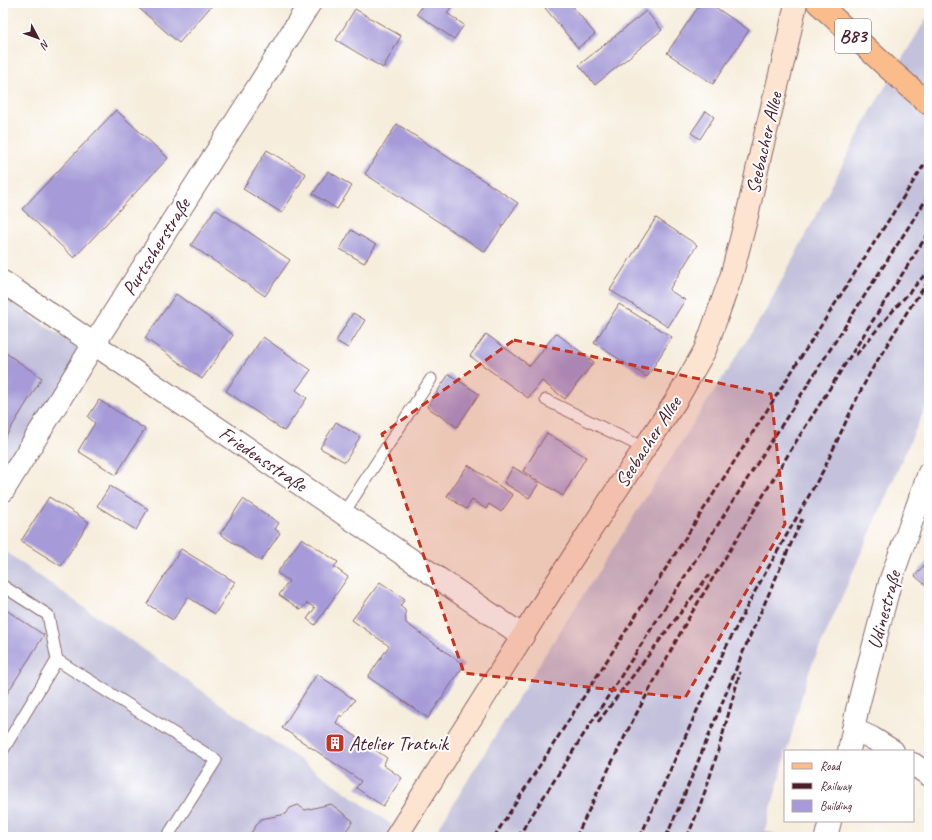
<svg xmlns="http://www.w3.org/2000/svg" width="932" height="840" font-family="Caveat,sans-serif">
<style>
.industrial{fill:#c3c1db}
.building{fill:#a69bd8}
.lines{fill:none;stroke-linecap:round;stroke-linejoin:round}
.lane-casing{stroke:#866769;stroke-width:13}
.street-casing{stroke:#866769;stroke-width:24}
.secondary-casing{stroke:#866769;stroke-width:24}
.primary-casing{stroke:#866769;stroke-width:24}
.lane{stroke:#fff;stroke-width:11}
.street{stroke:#fff;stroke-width:22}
.secondary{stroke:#fde4d0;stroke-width:22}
.primary{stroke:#f9bc8a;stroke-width:22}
.rail{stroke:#4a1f2b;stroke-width:3;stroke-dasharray:6 3;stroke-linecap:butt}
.marked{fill:#c8321e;fill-opacity:0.2;stroke:#c8321e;stroke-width:3;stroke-dasharray:8 5;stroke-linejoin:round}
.labels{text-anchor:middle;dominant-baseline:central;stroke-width:4;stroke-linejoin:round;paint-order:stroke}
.shield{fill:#fff;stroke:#80626b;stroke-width:1}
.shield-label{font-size:19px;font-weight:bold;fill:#4a1f2b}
.street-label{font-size:20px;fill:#4a1f2b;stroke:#fff}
.poi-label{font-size:20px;fill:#4a1f2b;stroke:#fff;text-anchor:start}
</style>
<rect width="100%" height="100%" fill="#fff"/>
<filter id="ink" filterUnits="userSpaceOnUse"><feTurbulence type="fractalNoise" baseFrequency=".025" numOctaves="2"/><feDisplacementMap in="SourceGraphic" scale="8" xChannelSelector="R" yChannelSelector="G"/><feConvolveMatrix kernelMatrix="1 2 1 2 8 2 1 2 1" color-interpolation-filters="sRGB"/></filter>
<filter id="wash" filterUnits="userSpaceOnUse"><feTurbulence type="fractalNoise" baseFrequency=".012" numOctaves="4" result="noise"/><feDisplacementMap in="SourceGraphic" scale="16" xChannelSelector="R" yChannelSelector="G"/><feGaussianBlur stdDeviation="0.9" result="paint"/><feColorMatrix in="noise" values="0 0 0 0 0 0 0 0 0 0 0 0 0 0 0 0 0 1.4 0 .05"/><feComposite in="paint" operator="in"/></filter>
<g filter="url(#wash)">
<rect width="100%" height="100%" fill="#f6eddc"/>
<g class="industrial">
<polygon points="929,14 929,399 808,674 787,751 785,751 785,758 765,830 783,837 433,837 546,653 766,310 872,109"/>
<polygon points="3,297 85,353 3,486"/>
<polygon points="3,550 392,825 385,837 3,837"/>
</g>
<g id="blocks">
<g class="building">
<polygon points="133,3 214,3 179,43"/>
<polygon points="424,3 448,3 452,6 447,13 464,25 454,39 417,14"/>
<polygon points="541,3 570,3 595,34 578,48"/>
<polygon points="701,3 709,3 749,30 713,84 667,53"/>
<polygon points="355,9 401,36 383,68 336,40"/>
<polygon points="646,11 662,30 595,85 579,65"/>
<polygon points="116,110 168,158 74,258 22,209"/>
<polygon points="706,111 714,117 700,139 691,133"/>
<polygon points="397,124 518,203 485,252 365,174"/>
<polygon points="267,150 306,174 282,213 243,189"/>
<polygon points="328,171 352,186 337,209 313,194"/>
<polygon points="215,209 290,260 265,296 191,245"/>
<polygon points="656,218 697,245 669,290 685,300 668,327 610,290"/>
<polygon points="351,230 376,245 364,263 340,249"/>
<polygon points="176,294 233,335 202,379 145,338"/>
<polygon points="619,304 672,337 647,377 594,343"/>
<polygon points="353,313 365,320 348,348 336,341"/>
<polygon points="556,333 594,362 565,399 542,381 528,398 470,356 486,334 530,366"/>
<polygon points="263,337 311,370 296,390 307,398 284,431 226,391"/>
<polygon points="3,351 42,378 3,441"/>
<polygon points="449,374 479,394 457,427 427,407"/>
<polygon points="99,400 145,429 116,475 78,451 95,423 88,417"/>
<polygon points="336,422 360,437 345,462 320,448"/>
<polygon points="547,433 586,457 563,496 523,471"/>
<polygon points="468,465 513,495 501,512 489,504 486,509 472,500 466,509 447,496"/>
<polygon points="513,467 539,483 529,498 504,483"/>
<polygon points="110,486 148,509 136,530 97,506"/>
<polygon points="49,497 89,522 61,566 21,541"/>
<polygon points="243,499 279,523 275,529 280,533 261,561 220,534"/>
<polygon points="302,538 338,562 334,567 348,577 315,625 307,619 315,608 307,603 301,610 279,595 289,581 277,573"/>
<polygon points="181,549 235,582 215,614 188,597 173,620 147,604"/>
<polygon points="929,559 929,588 915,576"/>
<polygon points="380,582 405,599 400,606 405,610 406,623 464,665 428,718 368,677 389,646 352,620"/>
<polygon points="3,608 44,635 3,700"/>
<polygon points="317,674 355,700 342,717 340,715 336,723 387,758 383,765 402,778 383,806 356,788 361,781 282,728"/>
<polygon points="331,804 353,821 342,837 248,837 261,819 286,814 290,808 298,805 305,810"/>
</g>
</g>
</g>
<g filter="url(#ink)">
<use href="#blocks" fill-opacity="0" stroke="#866769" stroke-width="1"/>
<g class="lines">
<defs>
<g id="lane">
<polyline points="546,400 644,448"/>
<polyline points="343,514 431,379"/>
<polyline points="3,586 48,615 57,660 3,750"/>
<polyline points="57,660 216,760 167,837"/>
</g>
<g id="street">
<polyline points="3,282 523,636"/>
<polyline points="3,491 94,344 249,101 310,3"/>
<polyline points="853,729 872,738 893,751"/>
<polyline points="849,751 857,710 891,579 929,473"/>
<polyline points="913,764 929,775"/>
<polyline points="826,837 830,821"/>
</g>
<polyline id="secondary" points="396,837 553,588 614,494 677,399 705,350 731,277 747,216 761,152 786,50 796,3"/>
<polyline id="primary" points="818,3 888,68 929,104"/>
</defs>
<use href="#lane" class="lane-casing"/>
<use href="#street" class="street-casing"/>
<use href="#secondary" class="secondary-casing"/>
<use href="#primary" class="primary-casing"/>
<use href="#lane" class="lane"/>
<use href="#street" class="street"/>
<use href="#secondary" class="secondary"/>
<use href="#primary" class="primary"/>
<g class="rail">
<polyline points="856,355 884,321 929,270"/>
<polyline points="598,722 709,575"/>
<polyline points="494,837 929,157"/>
<polyline points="518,837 929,195"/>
<polyline points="576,837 612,762 633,720 688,619 797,440 929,232"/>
<polyline points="640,837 723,653 754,593 824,469 856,400 871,371 907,312 929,280"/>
<polyline points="666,837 683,798 743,652 802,519"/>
<path d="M687,837C710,786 725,726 740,672"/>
</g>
</g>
</g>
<path class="marked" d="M514,340L771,394L785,524L685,698L464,673L382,434Z"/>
<defs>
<symbol id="building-square" viewBox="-11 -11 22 22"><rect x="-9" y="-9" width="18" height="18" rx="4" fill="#c8321e" stroke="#fff"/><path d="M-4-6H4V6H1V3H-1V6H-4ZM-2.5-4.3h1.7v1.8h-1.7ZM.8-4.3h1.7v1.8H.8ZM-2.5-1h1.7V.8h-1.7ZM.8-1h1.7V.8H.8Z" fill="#fff"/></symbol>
</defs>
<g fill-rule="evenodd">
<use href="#building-square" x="324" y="732" width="22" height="22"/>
</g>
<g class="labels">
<rect class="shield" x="835" y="19" width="36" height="34" rx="3"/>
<g class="shield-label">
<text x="853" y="36">B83</text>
</g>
<g class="street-label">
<text transform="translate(764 143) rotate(-77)">Seebacher Allee</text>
<text transform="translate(156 247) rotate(-58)">Purtscherstraße</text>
<text transform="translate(648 442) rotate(-57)">Seebacher Allee</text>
<text transform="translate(263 459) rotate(34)">Friedensstraße</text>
<text transform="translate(884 610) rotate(-75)">Udinestraße</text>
</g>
<g class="poi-label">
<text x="349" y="743">Atelier Tratnik</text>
</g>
</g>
<rect width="932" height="840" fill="none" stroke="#fff" stroke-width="16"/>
<rect x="784" y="750" width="130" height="72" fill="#ffffff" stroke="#b7a5aa"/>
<rect x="792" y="763" width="20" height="6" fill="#f9bc8a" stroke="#b7a5aa"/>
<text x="820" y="770" font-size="12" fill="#4a1f2b">Road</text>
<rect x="792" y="783" width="20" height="6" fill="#4a1f2b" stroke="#b7a5aa"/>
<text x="820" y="790" font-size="12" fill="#4a1f2b">Railway</text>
<rect x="792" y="800" width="20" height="12" fill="#a69bd8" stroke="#b7a5aa"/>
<text x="820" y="810" font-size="12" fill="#4a1f2b">Building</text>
<g transform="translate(38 38) rotate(131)" stroke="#ffffff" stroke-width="3" paint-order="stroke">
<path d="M0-3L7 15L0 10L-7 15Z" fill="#4a1f2b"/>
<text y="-6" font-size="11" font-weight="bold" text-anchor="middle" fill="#4a1f2b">N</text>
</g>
</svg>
